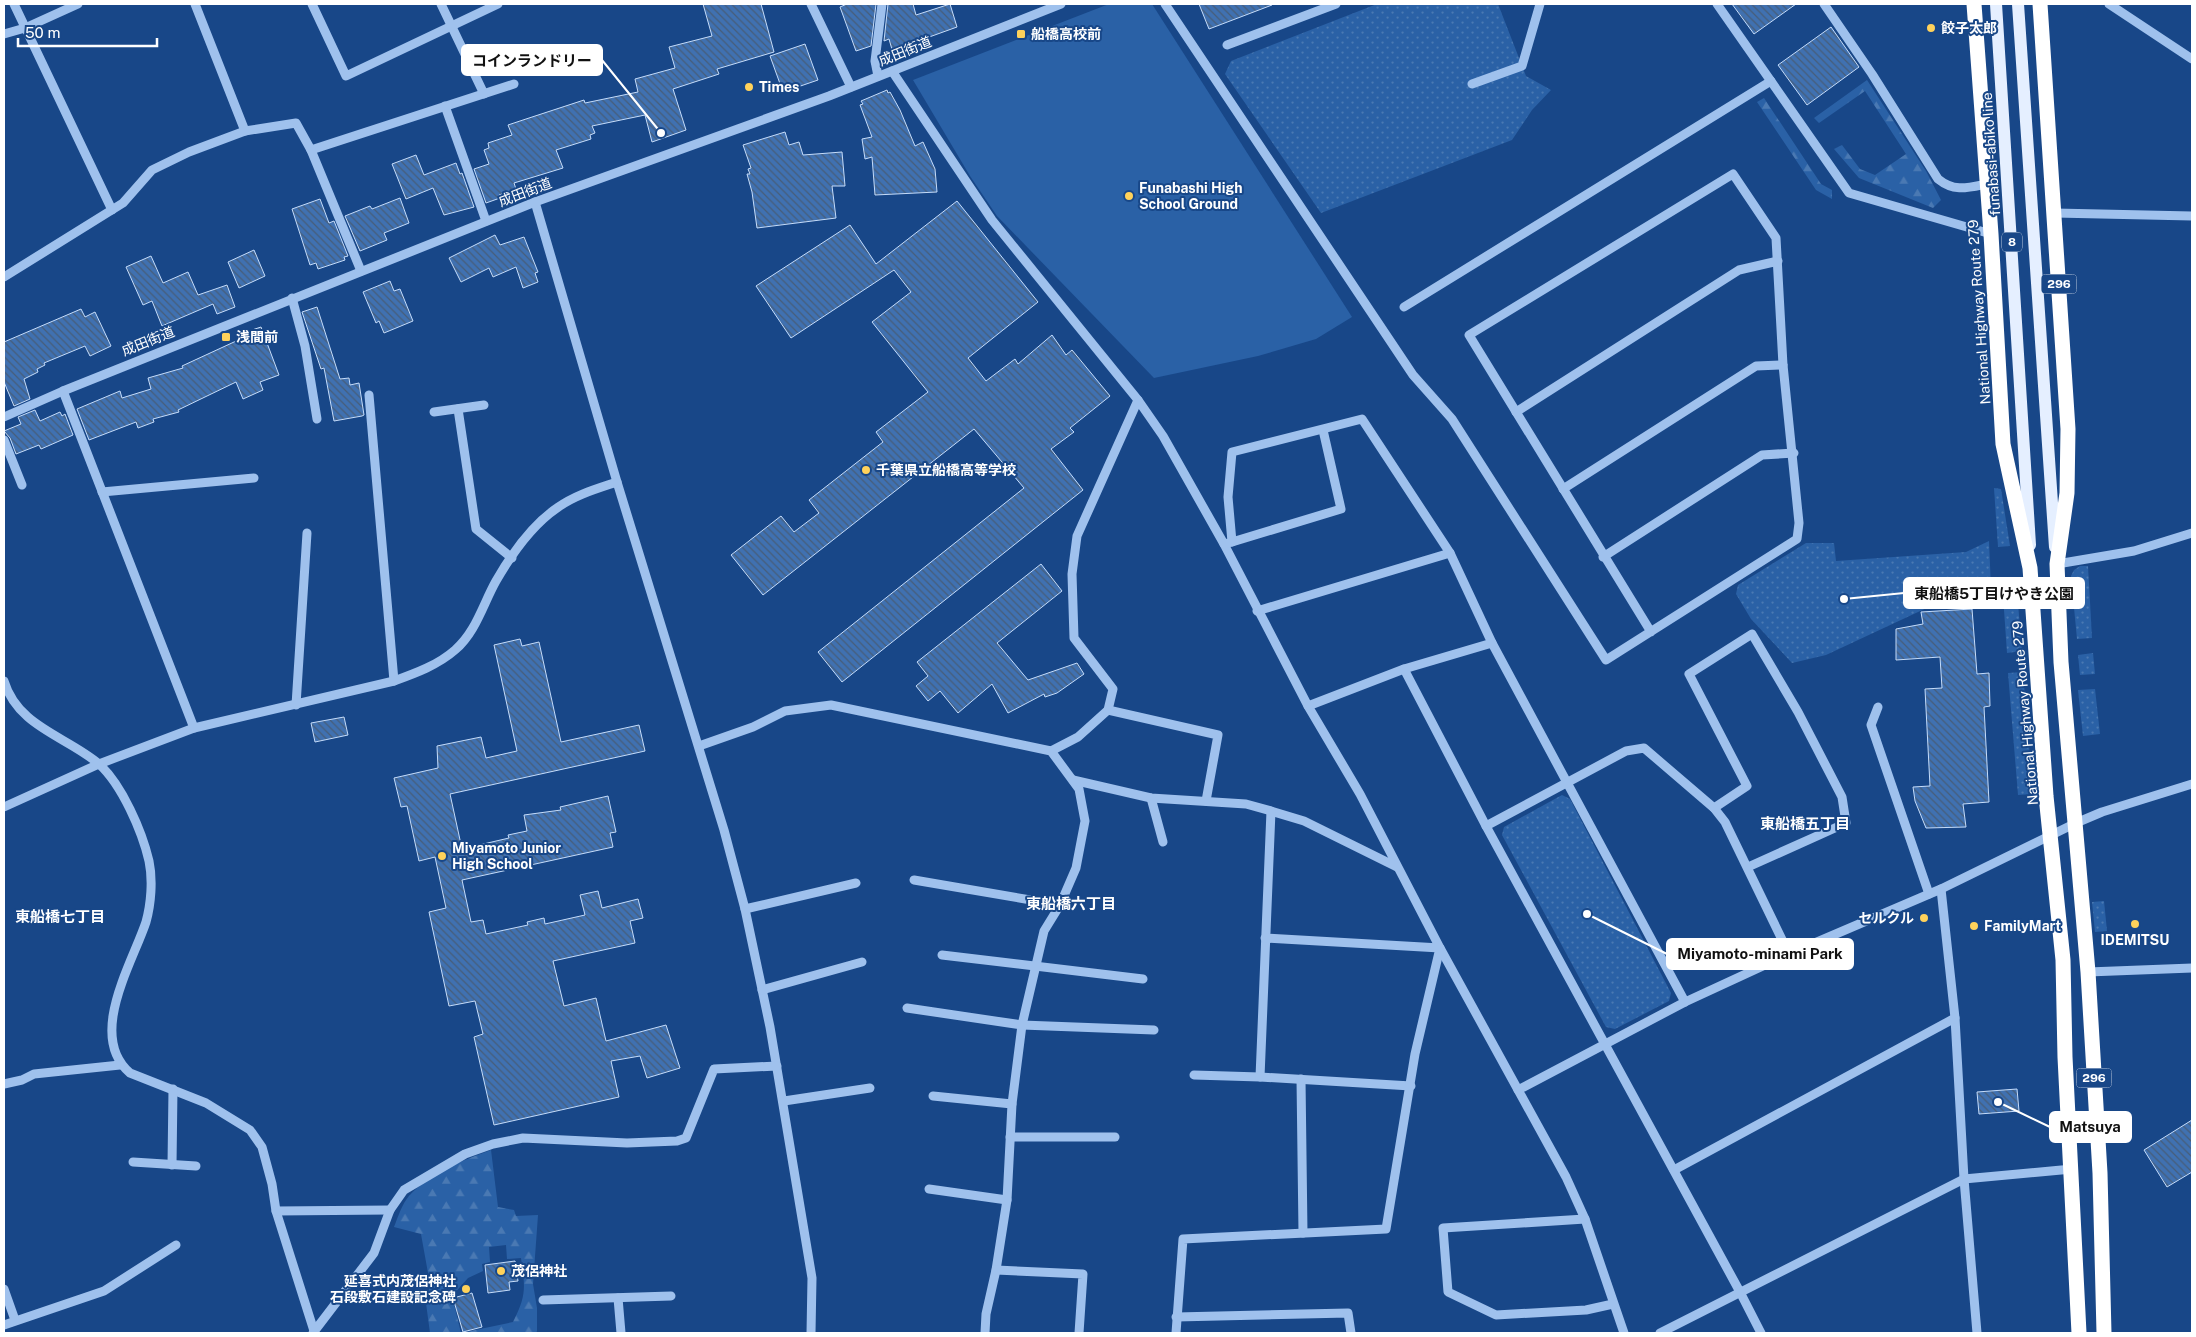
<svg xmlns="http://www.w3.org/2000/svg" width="2196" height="1337" font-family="'Public Sans','Noto Sans JP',sans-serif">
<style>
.grass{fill:url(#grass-dots)}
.forest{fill:url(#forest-firs)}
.garden{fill:#2a61a6}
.building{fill:url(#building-back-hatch);stroke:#c5dcfa}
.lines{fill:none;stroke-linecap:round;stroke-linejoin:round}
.minor{stroke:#9fc1ed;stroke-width:9}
.major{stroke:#e5efff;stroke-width:12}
.highway{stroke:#fff;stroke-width:15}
.poi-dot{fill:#ffd25b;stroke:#184788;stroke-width:2}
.labels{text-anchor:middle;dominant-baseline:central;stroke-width:4;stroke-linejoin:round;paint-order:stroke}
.shield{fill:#184788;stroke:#bac8db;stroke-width:1}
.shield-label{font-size:12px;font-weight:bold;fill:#fff}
.poi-label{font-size:14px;font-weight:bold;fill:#fff;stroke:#184788;text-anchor:start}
.street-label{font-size:14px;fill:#fff;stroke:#184788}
.neighbourhood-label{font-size:15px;font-weight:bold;fill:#fff;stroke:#184788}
.leader{fill:none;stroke:#fff;stroke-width:2}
.callout-dot{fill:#fff;stroke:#184788;stroke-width:2}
.callout{fill:#fff;stroke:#fff;stroke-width:2}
.callout-label{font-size:15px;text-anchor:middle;font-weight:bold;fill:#111}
</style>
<defs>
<pattern id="grass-dots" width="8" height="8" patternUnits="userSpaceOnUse" patternTransform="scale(1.25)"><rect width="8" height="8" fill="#2a61a6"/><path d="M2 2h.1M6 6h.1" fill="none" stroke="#4a79b3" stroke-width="1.8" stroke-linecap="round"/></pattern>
<pattern id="forest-firs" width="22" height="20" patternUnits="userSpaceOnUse" patternTransform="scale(1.25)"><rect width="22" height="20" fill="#2a61a6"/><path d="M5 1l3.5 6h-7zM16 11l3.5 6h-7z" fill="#4a79b3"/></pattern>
<pattern id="building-back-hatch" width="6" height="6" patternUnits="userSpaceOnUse" patternTransform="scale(1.25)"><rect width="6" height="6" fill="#4071b1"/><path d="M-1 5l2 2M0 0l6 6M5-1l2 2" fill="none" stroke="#475d79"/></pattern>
</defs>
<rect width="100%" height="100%" fill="#184788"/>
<g class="grass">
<polygon points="1377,4 1498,4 1526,76 1551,90 1532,110 1512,140 1321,213 1225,74 1231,61"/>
<polygon points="1994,488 2001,489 2010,546 1998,547"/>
<polygon points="1989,541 1991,589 1978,584 1826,655 1792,663 1751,619 1736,594 1738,585 1806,543 1834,543 1836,561 1966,552"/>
<polygon points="2080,566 2088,566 2092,638 2077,639 2071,576 2074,570"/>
<polygon points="2016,580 2022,651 2007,653 2002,581"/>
<polygon points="2093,653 2095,674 2080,675 2078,655"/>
<polygon points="2023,672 2033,794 2018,795 2008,673"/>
<polygon points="2095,689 2100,734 2083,736 2078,690"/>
<polygon points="1562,795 1570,799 1671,993 1669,1001 1615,1029 1606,1027 1502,835 1504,827"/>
<polygon points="2104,901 2107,931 2095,932 2092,902"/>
</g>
<g class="forest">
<polygon points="1867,80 1926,171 1941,200 1933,208 1859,178 1834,149 1842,145 1860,169 1875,175 1906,154 1865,91 1819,123 1814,118"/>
<polygon points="1764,98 1821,184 1832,190 1832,199 1816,190 1757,102"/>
<path d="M491,1150L498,1207L514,1210L516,1216L538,1215L533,1284L537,1308V1331L536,1333H461L513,1322C527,1295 525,1287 521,1258L507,1259L506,1245L489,1247L490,1262L482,1264L483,1271L468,1278L452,1296L461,1333H430L426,1303L430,1284L421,1234L394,1227C398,1217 402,1204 409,1196C430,1173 463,1160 491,1150Z"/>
</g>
<polygon class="garden" points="1109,4 1152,4 1352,317 1316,339 1258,356 1154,378 997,216 970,176 913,80"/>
<g class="building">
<polygon points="703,4 761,4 774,52 717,69 719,74 673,89 686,130 652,142 645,115 592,126 595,133 590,135 591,139 556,150 563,168 514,183 516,189 499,195 500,198 486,203 474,169 489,164 484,150 489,148 488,143 512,135 508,125 526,119 584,100 585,103 638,92 635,79 675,68 669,47 712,36"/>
<polygon points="847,4 876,4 871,46 856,51 840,7"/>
<polygon points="888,4 913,4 916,15 950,4 957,27 907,45 908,48 893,53 889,39 884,41"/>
<polygon points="1199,4 1272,4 1272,5 1209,29"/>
<polygon points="1732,4 1796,4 1754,34"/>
<polygon points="1831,27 1859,67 1807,105 1778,65"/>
<polygon points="805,44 818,80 783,92 770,56"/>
<polygon points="887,90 888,93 890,92 900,110 915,146 923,142 935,169 937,192 875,195 872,157 865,159 862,139 872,137 860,105 863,104 861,101"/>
<polygon points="785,132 789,145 799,142 803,155 842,152 845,186 832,186 836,218 757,228 752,192 747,174 750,174 748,169 751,168 743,145"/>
<polygon points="416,155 424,175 456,163 460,174 462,173 474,207 444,215 433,188 406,199 392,164"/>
<polygon points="400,198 409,223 384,233 387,240 360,251 345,216 370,206 372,209"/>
<polygon points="320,199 329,223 334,221 348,256 344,257 345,260 318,269 316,263 310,265 292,209"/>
<polygon points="957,201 1038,302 968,358 986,381 1015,359 1018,364 1052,335 1066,355 1072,350 1110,396 1070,428 1074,432 1051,449 1083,490 842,682 818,652 1024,488 974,429 763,595 731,555 781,516 794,532 819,513 809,500 883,442 876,432 928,392 872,322 911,292 894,270 791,338 756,286 850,225 876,264"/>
<polygon points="495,235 500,245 524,237 538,272 535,273 538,282 523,288 516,267 493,277 489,268 461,282 449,258"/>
<polygon points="254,250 265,276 239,288 228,262"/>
<polygon points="151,256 163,283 188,272 198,295 227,285 235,307 217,314 213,304 162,326 152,301 143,305 126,267"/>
<polygon points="390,281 394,291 400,289 413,321 384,333 379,321 376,323 363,292"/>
<polygon points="317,307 340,379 349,378 350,385 359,383 364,415 362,416 334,421 324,368 321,369 302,312"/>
<polygon points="81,309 85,317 95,312 111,346 90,356 85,346 44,363 45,365 37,369 38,372 24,379 30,399 14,406 4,382 4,342"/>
<polygon points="261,327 279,375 260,382 263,390 243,399 236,382 178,410 179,412 153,419 154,422 138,428 136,422 89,440 77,409 120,391 122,398 151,389 148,378 183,368 182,366 247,336 246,332"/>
<polygon points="35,410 40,421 60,412 62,416 65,414 73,435 41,449 39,445 16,454 10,438 4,431 21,424 18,417"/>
<polygon points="1041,564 1062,591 997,643 1028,680 1077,663 1084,674 1057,693 1045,697 1044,694 1008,713 992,684 958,713 940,691 928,701 916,686 928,676 917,662"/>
<polygon points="1972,609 1977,674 1989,673 1990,706 1984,707 1989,802 1963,804 1966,827 1926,828 1915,801 1913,787 1930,786 1925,689 1942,688 1940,657 1896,660 1896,629 1923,624 1921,612"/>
<polygon points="520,639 522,646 539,642 561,742 639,725 645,751 450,794 462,849 509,838 508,835 527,831 524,815 561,810 560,807 608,796 616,832 610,833 613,847 462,880 471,922 483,920 486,934 528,925 527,922 544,918 545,924 585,915 580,895 598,891 602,908 638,899 643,918 630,921 635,943 553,961 564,1006 596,998 606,1041 666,1025 680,1068 647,1078 640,1056 611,1061 619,1097 494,1125 474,1037 483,1034 475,1001 449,1006 429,912 446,908 435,857 419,861 407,806 401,807 394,778 438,768 437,746 481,737 486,758 517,751 494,645"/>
<polygon points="344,717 348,735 315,742 311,723"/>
<polygon points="2017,1089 2019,1111 1979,1114 1977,1092"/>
<polygon points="2192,1120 2192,1172 2167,1187 2144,1150"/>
<polygon points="515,1261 518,1281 509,1282 510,1290 488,1293 485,1265"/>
<polygon points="472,1293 482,1327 463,1332 453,1298"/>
</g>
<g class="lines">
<g class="minor">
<polyline points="14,4 112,210"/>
<polyline points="195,4 245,131"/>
<polyline points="312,4 346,76 498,4"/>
<polyline points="441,4 484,94"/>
<polyline points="811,4 851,87"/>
<polyline points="1165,4 1413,375 1452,419 1606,660 1797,539 1799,523 1783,365 1776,238 1733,174 1469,335 1651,632"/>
<polyline points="1717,4 1849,193 1991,234"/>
<path d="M1824,4L1872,74L1938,179C1954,192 1967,188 1986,184"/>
<polyline points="2109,4 2192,59"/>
<polyline points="4,34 25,28 78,4"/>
<polyline points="1227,45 1336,4"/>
<polyline points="892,71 992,220 1138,400 1163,436 1224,544 1308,706 1360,794 1440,948 1566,1177 1585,1219 1624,1333"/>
<polyline points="878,76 875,61 882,4"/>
<polyline points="1472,84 1522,66 1540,4"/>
<polyline points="445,106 486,221"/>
<polyline points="311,150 514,84"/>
<polyline points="535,202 617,482 724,830 745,909 770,1027 812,1278 811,1333"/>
<polyline points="2055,213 2192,216"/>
<polyline points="4,277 123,203 152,170 189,152 245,131 296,123 311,150 361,271"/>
<polyline points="292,298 305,346 317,419"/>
<polyline points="1404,307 1771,81"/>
<polyline points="63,391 194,728"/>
<polyline points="369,395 394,681"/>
<polyline points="458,409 476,529 512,558"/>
<polyline points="434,412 484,405"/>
<polyline points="1516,412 1739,270 1778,261"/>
<polyline points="4,417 63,391 535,202 829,96 1061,4"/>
<polyline points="4,440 22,485"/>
<polyline points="1563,489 1756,366 1783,365"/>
<polyline points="102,492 254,478"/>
<polyline points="1232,542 1341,509 1323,430"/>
<polyline points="1224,544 1232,542 1228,497 1232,452 1362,419 1450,553 1492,643 1685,1002"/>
<polyline points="1603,557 1762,455 1794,453"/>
<polyline points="2057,564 2134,551 2192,533"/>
<polyline points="1257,611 1450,553"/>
<polyline points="1404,669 1486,826 1740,1292 1761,1333"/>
<path d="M4,681C18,727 66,736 99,764C122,785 142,831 149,861C153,880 151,904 146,922C132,964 87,1036 130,1073L206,1103L250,1130L262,1147L272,1184L276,1211L314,1331"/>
<polyline points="296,705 307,533"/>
<polyline points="1308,706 1404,669 1492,643"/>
<polyline points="1878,707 1871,725 1929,894"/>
<polyline points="1108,710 1218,735 1206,801"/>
<polyline points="699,746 753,727 785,711 831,705 1051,751 1079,789 1085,821 1076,868 1060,905 1044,931 1022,1025 1012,1104 1007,1200 996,1270 986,1314 985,1333"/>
<polyline points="1051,751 1078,737 1108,710 1113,689 1074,638 1072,574 1077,536 1138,400"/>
<polyline points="1073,780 1151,798 1246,804 1271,811 1304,821 1397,867"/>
<polyline points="1151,798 1163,842"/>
<path d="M4,807L99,764L194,728L394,681C416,673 438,665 455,650C476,632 483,604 496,581C511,555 532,525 557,508C575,495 596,489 617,482"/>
<polyline points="1714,808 1747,786 1689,674 1752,634 1798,712 1842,797 1846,823 1748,867"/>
<polyline points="1486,826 1626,751 1644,748 1714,808 1725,822 1789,954"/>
<polyline points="914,880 1060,905"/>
<polyline points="1941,889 1955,1018 1964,1179 1977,1333"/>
<polyline points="745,909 856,883"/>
<polyline points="942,955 1143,979"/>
<polyline points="2088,972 2192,968"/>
<polyline points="762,990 862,962"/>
<polyline points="907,1008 1022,1025 1154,1030"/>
<polyline points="1194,1075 1260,1077 1411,1086"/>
<polyline points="1260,1077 1271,811"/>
<polyline points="1301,1079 1303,1233"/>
<polyline points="4,1084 22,1080 34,1074 120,1065"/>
<polyline points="1518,1090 1685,1002 1789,954 1941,889 2076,823 2102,812 2192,784"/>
<polyline points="933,1096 1012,1104"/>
<polyline points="784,1101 870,1088"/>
<polyline points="1010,1137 1115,1137"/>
<polyline points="133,1162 196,1166"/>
<polyline points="172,1165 173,1089"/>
<polyline points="1674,1170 1955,1018"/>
<polyline points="929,1189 1007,1200"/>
<polyline points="276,1211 390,1210"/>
<polyline points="1585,1219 1443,1228 1448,1292 1496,1315 1586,1310 1613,1304"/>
<polyline points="996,1270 1083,1274 1079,1333"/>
<polyline points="4,1289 15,1320"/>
<polyline points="618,1298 621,1333"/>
<polyline points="543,1300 671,1296"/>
<polyline points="1176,1317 1348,1313 1351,1333"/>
<polyline points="4,1325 104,1291 176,1245"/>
<polyline points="313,1333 374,1253 390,1210 404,1190 465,1154 493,1144 523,1138 627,1143 677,1141 686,1138 714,1069 777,1066"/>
<polyline points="1176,1333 1183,1239 1386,1229 1415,1054 1440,948 1265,938"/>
<polyline points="1660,1333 1964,1179 2072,1169"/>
</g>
<g class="major">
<polyline points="1996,4 2030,545"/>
<polyline points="2018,4 2055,547"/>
</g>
<g class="highway">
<polyline points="1974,4 1991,234 2003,444 2030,568 2046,796 2063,960 2065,1057 2079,1333"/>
<polyline points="2040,4 2068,429 2067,493 2057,564 2061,662 2088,972 2100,1173 2104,1333"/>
</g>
</g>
<g class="poi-dot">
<circle cx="1931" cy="28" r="5"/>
<rect x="1016" y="29" width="10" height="10" rx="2.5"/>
<circle cx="749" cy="87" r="5"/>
<circle cx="1129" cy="196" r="5"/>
<rect x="221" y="332" width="10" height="10" rx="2.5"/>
<circle cx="866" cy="470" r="5"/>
<circle cx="442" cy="856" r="5"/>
<circle cx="1924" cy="918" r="5"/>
<circle cx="2135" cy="924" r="5"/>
<circle cx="1974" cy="926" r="5"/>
<circle cx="501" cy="1271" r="5"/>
<circle cx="466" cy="1289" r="5"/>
</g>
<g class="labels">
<g class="shield">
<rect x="2002" y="232.5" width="20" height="19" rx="4"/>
<rect x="2041.5" y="274.5" width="35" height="19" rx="4"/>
<rect x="2076.5" y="1068.5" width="35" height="19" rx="4"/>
</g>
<g class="shield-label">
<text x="2012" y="242">8</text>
<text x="2059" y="284">296</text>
<text x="2094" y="1078">296</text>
</g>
<g class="poi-label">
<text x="1941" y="28">餃子太郎</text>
<text x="1031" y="34">船橋高校前</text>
<text x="759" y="87">Times</text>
<text x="1139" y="188">Funabashi High<tspan x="1139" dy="16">School Ground</tspan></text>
<text x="236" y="337">浅間前</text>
<text x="876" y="470">千葉県立船橋高等学校</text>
<text x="452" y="848">Miyamoto Junior<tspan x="452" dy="16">High School</tspan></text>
<text x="1914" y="918" text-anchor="end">セルクル</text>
<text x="1984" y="926">FamilyMart</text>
<text x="2135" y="940" text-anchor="middle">IDEMITSU</text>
<text x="511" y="1271">茂侶神社</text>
<text x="456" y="1281" text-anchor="end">延喜式内茂侶神社<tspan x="456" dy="16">石段敷石建設記念碑</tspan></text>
</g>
<g class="street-label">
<text transform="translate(905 51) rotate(-22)">成田街道</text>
<text transform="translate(1991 154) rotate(-94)">funabasi-abiko line</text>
<text transform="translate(525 192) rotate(-21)">成田街道</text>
<text transform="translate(1979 312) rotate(-94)">National Highway Route 279</text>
<text transform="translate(148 341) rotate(-22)">成田街道</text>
<text transform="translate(2025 713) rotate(-95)">National Highway Route 279</text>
</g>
<g class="neighbourhood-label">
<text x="1805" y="823">東船橋五丁目</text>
<text x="1071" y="903">東船橋六丁目</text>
<text x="60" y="916">東船橋七丁目</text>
</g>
</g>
<path class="leader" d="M661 133L602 60M1844 599L1904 593M1587 914L1667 954M1998 1102L2050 1127"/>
<g class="callout-dot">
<circle cx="661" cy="133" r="5"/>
<circle cx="1844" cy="599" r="5"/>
<circle cx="1587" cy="914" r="5"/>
<circle cx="1998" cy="1102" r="5"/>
</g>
<g class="callout">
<rect x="462" y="45" width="140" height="30" rx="5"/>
<rect x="1904" y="578" width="180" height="30" rx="5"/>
<rect x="1667" y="939" width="186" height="30" rx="5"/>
<rect x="2050" y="1112" width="81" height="30" rx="5"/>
</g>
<g class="callout-label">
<text x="532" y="66">コインランドリー</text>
<text x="1994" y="599">東船橋5丁目けやき公園</text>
<text x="1760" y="959">Miyamoto-minami Park</text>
<text x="2090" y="1132">Matsuya</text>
</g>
<rect width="2196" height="1337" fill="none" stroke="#ffffff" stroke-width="10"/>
<path d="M18 38v8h139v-8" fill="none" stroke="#ffffff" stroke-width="2.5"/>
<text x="25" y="38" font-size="15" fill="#ffffff" stroke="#184788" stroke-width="4" paint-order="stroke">50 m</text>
</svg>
